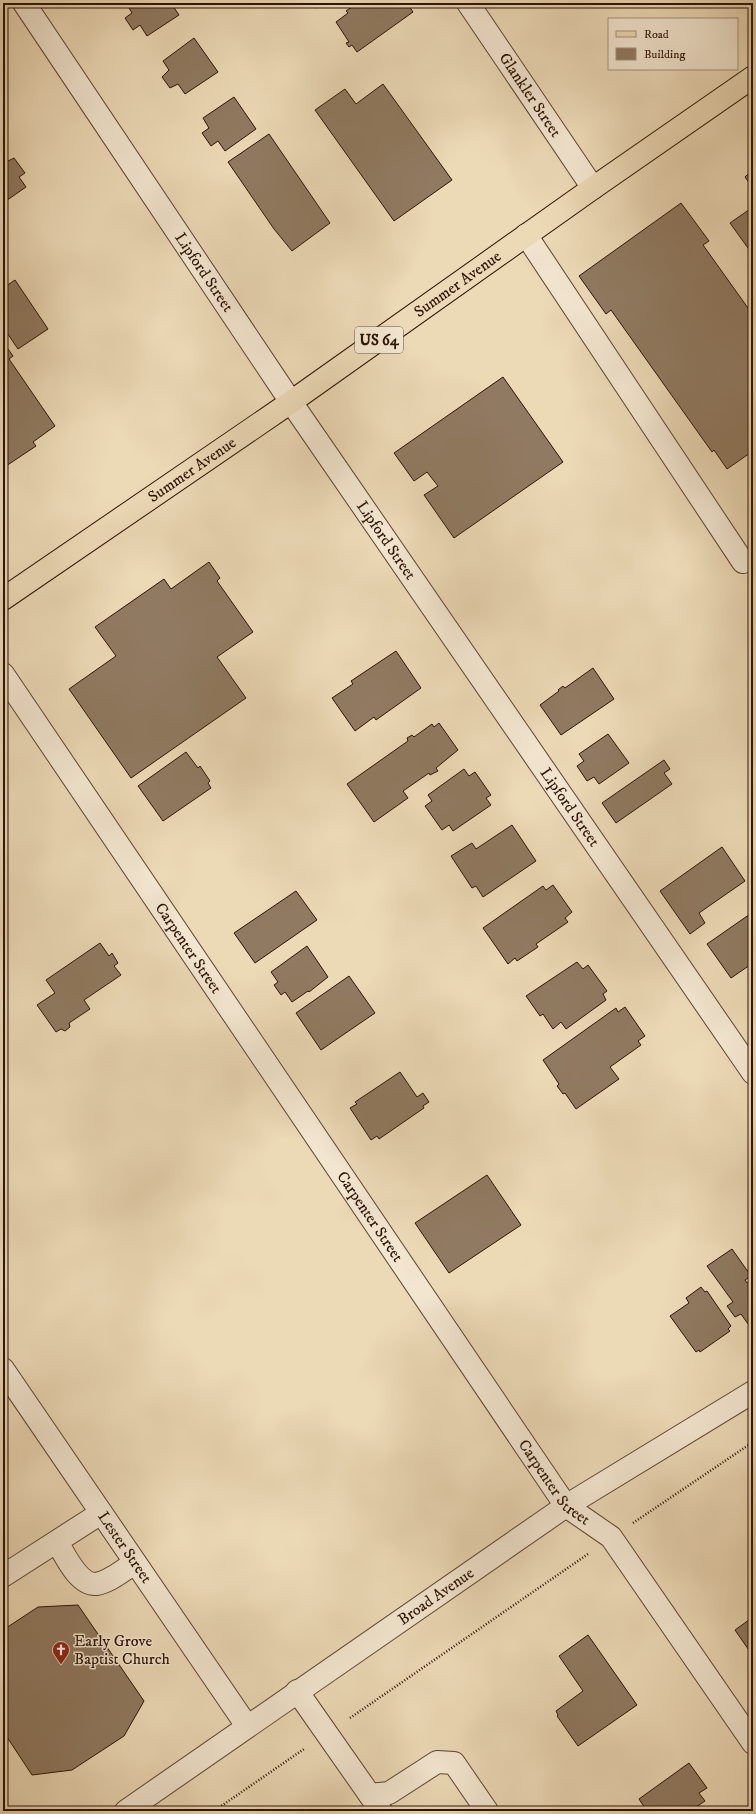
<svg xmlns="http://www.w3.org/2000/svg" width="756" height="1814" font-family="'IM FELL DW Pica',serif">
<style>
.building{fill:#907a61;stroke:#2c1304}
.lines{fill:none;stroke-linecap:round;stroke-linejoin:round}
.minor-casing{stroke:#5c4430;stroke-width:24}
.major-casing{stroke:#2c1304;stroke-width:24}
.path{stroke:#2c1304;stroke-width:2.5;stroke-dasharray:1 2;stroke-linecap:butt}
.minor{stroke:#f3e6d0;stroke-width:22}
.major{stroke:#ecd9b6;stroke-width:22}
.labels{text-anchor:middle;dominant-baseline:central;stroke-width:3;stroke-linejoin:round;paint-order:stroke}
.shield{fill:#f3e6d0;stroke:#685241;stroke-width:1}
.shield-label{font-size:15px;font-weight:bold;fill:#2c1304}
.street-label{font-size:16px;fill:#2c1304;stroke:#f3e6d0}
.poi-label{font-size:16px;fill:#2c1304;stroke:#f3e6d0;text-anchor:start}
</style>
<rect width="100%" height="100%" fill="#ecd9b6"/>
<filter id="stains"><feTurbulence type="fractalNoise" baseFrequency=".005" numOctaves="4"/><feColorMatrix values="0 0 0 0 .2 0 0 0 0 .09 0 0 0 0 .02 0 0 0 .5 -.17"/></filter>
<radialGradient id="worn" r=".72"><stop offset=".6" stop-color="#630" stop-opacity="0"/><stop offset="1" stop-color="#630" stop-opacity=".3"/></radialGradient>
<g class="building">
<polygon points="126,3 171,3 179,15 147,36 140,25 133,30 125,18 132,13"/>
<polygon points="311,3 322,3 315,8"/>
<polygon points="358,3 407,3 413,12 357,52 352,45 349,47 346,43 349,42 336,22 348,13 346,11"/>
<polygon points="194,38 218,72 185,94 178,84 170,88 162,77 169,70 163,61"/>
<polygon points="383,84 452,180 394,221 315,110 345,89 356,104"/>
<polygon points="234,97 256,129 225,151 218,141 211,146 202,133 209,128 203,118"/>
<polygon points="269,134 330,223 292,251 274,229 228,162"/>
<polygon points="3,154 8,161 14,158 25,173 19,177 26,187 3,203"/>
<polygon points="753,169 753,188 745,177"/>
<polygon points="681,203 709,241 703,245 753,315 753,423 748,427 753,434 753,451 727,469 714,450 712,452 611,310 606,314 579,276"/>
<polygon points="753,207 753,255 730,223"/>
<polygon points="15,280 48,329 18,349 3,327 3,288"/>
<polygon points="3,342 13,356 9,359 55,426 33,442 36,446 3,468"/>
<polygon points="503,377 563,462 454,538 424,495 438,486 427,472 414,481 394,453"/>
<polygon points="209,562 220,578 217,581 253,632 217,657 246,698 131,778 69,689 116,656 95,627 164,579 171,589"/>
<polygon points="396,651 421,688 376,720 374,717 355,731 332,698 353,684 351,681"/>
<polygon points="593,668 614,699 561,735 540,705 559,691 558,690 563,686 565,688"/>
<polygon points="439,723 458,750 436,768 438,771 430,775 429,773 403,791 408,798 374,822 347,784 408,741 407,738 412,735 414,737 432,724 434,727"/>
<polygon points="608,734 629,763 599,784 594,777 587,781 577,766 584,761 579,754"/>
<polygon points="186,752 198,768 200,766 210,781 208,783 211,788 163,821 138,786"/>
<polygon points="664,760 670,769 664,773 672,784 616,823 602,803"/>
<polygon points="464,769 469,776 475,772 491,795 486,798 491,805 453,831 449,825 442,830 425,806 432,801 428,795"/>
<polygon points="512,825 536,861 483,897 476,886 472,888 451,856 472,843 476,849"/>
<polygon points="722,847 745,881 699,913 705,923 690,934 660,891"/>
<polygon points="553,885 572,912 565,918 568,922 536,944 538,947 517,961 515,958 508,964 483,928 543,886 546,890"/>
<polygon points="296,891 317,920 255,963 234,933"/>
<polygon points="753,912 753,963 731,978 707,944"/>
<polygon points="100,943 109,956 112,953 118,963 114,966 121,975 84,1000 90,1009 69,1023 70,1027 65,1031 61,1029 56,1032 37,1005 55,993 46,980"/>
<polygon points="307,946 328,977 309,992 308,991 292,1002 285,992 281,995 274,985 278,982 271,972"/>
<polygon points="577,962 583,969 588,965 607,991 603,994 606,1000 566,1029 561,1022 553,1029 543,1014 540,1016 526,996"/>
<polygon points="349,976 375,1013 321,1050 296,1013"/>
<polygon points="625,1007 645,1036 638,1041 641,1045 610,1067 619,1079 576,1109 565,1093 563,1094 557,1086 559,1084 543,1060 616,1008 618,1012"/>
<polygon points="400,1072 417,1097 423,1093 429,1102 423,1106 424,1108 379,1139 377,1136 371,1140 350,1108 357,1104 355,1102"/>
<polygon points="487,1175 521,1225 449,1273 415,1223"/>
<polygon points="732,1249 751,1276 745,1280 747,1283 753,1279 753,1320 748,1324 741,1314 735,1317 727,1306 733,1302 707,1266"/>
<polygon points="701,1287 705,1292 707,1291 731,1326 728,1329 730,1331 700,1352 699,1350 696,1352 670,1316 689,1303 686,1298"/>
<polygon points="78,1605 144,1701 124,1736 72,1770 32,1775 3,1731 3,1630 38,1607"/>
<polygon points="753,1617 753,1656 735,1630"/>
<polygon points="588,1635 637,1705 578,1746 557,1716 558,1715 556,1711 583,1691 559,1656"/>
<polygon points="689,1763 707,1788 699,1793 705,1801 690,1811 647,1811 639,1799"/>
</g>
<g class="lines">
<defs>
<g id="minor">
<path id="s1" d="M24,3L291,402L753,1073"/>
<path id="s2" d="M468,3L593,188"/>
<polyline points="526,235 743,562"/>
<path id="s3" d="M3,674L566,1506L611,1537L753,1743"/>
<path id="s4" d="M3,1369L247,1726"/>
<path d="M57,1542C65,1555 78,1585 96,1584C110,1582 124,1569 135,1563"/>
<polyline points="3,1576 101,1513"/>
<polyline points="297,1691 381,1811"/>
<polyline points="370,1795 389,1793 437,1762 454,1763 487,1811"/>
<path id="s5" d="M126,1811L566,1506L753,1392"/>
</g>
<g id="major">
<path id="s6" d="M3,599L291,402L593,188L753,77"/>
</g>
</defs>
<use href="#minor" class="minor-casing"/>
<use href="#major" class="major-casing"/>
<g class="path">
<polyline points="633,1523 753,1442"/>
<polyline points="350,1718 588,1554"/>
<polyline points="214,1811 304,1749"/>
</g>
<use href="#minor" class="minor"/>
<use href="#major" class="major"/>
</g>
<defs>
<symbol id="church-pin" viewBox="-11 -11 22 30"><path d="M0 17L-7.5 6A9.5 9.5 0 1 1 7.5 6Z" fill="#8f2418" stroke="#f3e6d0"/><path d="M-1.2-6h2.4v3.5h3.3v2.4h-3.3V6h-2.4V-.1h-3.3v-2.4h3.3Z" fill="#fff"/></symbol>
</defs>
<g fill-rule="evenodd">
<use href="#church-pin" x="51" y="1640" width="20" height="27"/>
</g>
<g class="labels">
<rect class="shield" x="355" y="327" width="48" height="26" rx="3"/>
<g class="shield-label">
<text x="379" y="340">US 64</text>
</g>
<g class="street-label">
<text stroke="none"><textPath href="#s2" startOffset="111">Glankler Street</textPath></text>
<text stroke="none"><textPath href="#s1" startOffset="324">Lipford Street</textPath></text>
<text stroke="none"><textPath href="#s6" startOffset="553">Summer Avenue</textPath></text>
<text stroke="none"><textPath href="#s6" startOffset="229">Summer Avenue</textPath></text>
<text stroke="none"><textPath href="#s1" startOffset="648">Lipford Street</textPath></text>
<text stroke="none"><textPath href="#s1" startOffset="972">Lipford Street</textPath></text>
<text stroke="none"><textPath href="#s3" startOffset="331">Carpenter Street</textPath></text>
<text stroke="none"><textPath href="#s3" startOffset="655">Carpenter Street</textPath></text>
<text stroke="none"><textPath href="#s3" startOffset="979">Carpenter Street</textPath></text>
<text stroke="none"><textPath href="#s4" startOffset="216">Lester Street</textPath></text>
<text stroke="none"><textPath href="#s5" startOffset="377">Broad Avenue</textPath></text>
</g>
<g class="poi-label">
<text x="74" y="1641">Early Grove<tspan x="74" dy="18">Baptist Church</tspan></text>
</g>
</g>
<rect width="756" height="1814" fill="none" stroke="#ecd9b6" stroke-width="16"/>
<rect x="4" y="4" width="748" height="1806" fill="none" stroke="#2c1304" stroke-width="2"/>
<rect x="8" y="8" width="740" height="1798" fill="none" stroke="#2c1304"/>
<rect x="608" y="18" width="130" height="52" fill="#f3e6d0" stroke="#a3927e"/>
<rect x="616" y="31" width="20" height="6" fill="#ecd9b6" stroke="#a3927e"/>
<text x="644" y="38" font-size="12" fill="#2c1304">Road</text>
<rect x="616" y="48" width="20" height="12" fill="#907a61" stroke="#a3927e"/>
<text x="644" y="58" font-size="12" fill="#2c1304">Building</text>
<rect width="100%" height="100%" filter="url(#stains)"/>
<rect width="100%" height="100%" fill="url(#worn)"/>
</svg>
